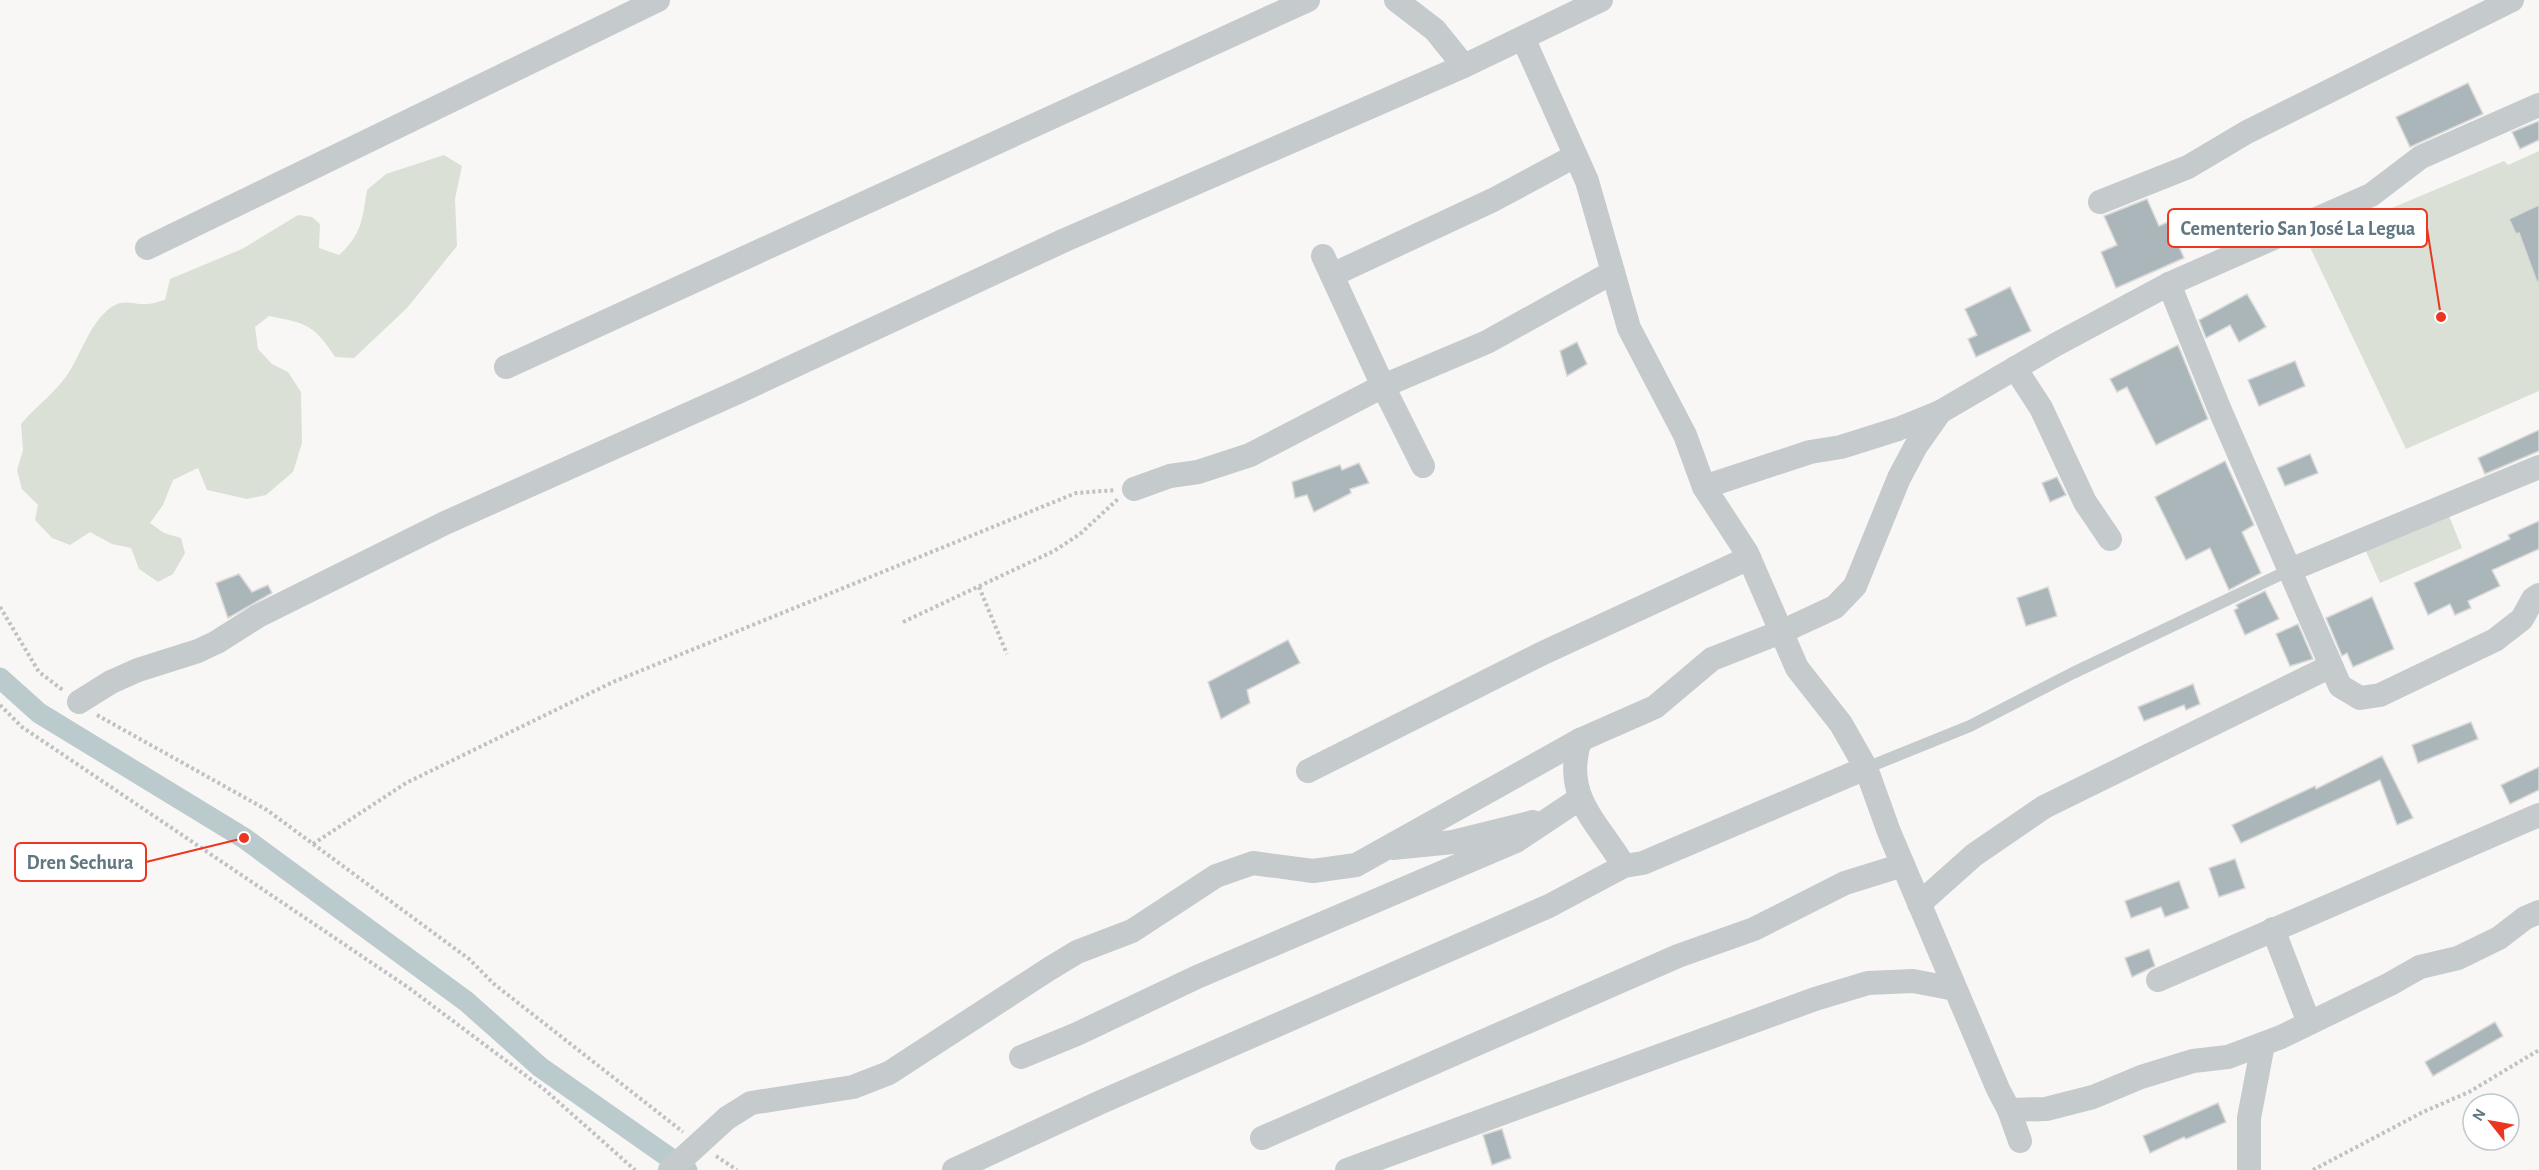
<svg xmlns="http://www.w3.org/2000/svg" width="2539" height="1170" font-family="'Alegreya Sans',sans-serif">
<style>
.green{fill:#dae0d5}
.lines{fill:none;stroke-linecap:round;stroke-linejoin:round}
.canal{stroke:#bbcacc;stroke-width:21}
.building{fill:#abb6ba;stroke:#d9d9d7;stroke-width:1.5}
.path{stroke:#bec2c3;stroke-width:4;stroke-dasharray:3 3;stroke-linecap:butt}
.lane{stroke:#c5cacc;stroke-width:12}
.street{stroke:#c5cacc;stroke-width:24}
.leader{fill:none;stroke:#ec3620;stroke-width:2}
.callout-dot{fill:#ec3620;stroke:#fff;stroke-width:2}
.callout{fill:#fff;stroke:#ec3620;stroke-width:2}
.callout-label{font-size:20px;text-anchor:middle;font-weight:bold;fill:#617781}
</style>
<rect width="100%" height="100%" fill="#f8f7f5"/>
<g class="green">
<polygon points="2539,151 2539,391 2406,449 2308,243 2504,161 2508,165"/>
<path d="M444,155L462,166L455,199L457,246L407,308L354,358L335,357C314,324 305,323 269,316L255,327L258,349L272,364L288,372L301,392L302,443L293,472L266,495L247,499L207,490L198,468L173,480L163,505L150,523L164,533L181,538L185,553L173,574L158,582L139,569L131,548L112,544L90,532L70,545L52,538L35,520L38,505L22,489L17,470L23,450L21,424C37,405 58,391 71,369C83,349 95,311 120,303C127,301 139,305 147,304C153,304 160,301 165,300L170,279L242,249L298,215L312,217L320,224L319,248L339,255C362,234 362,220 367,190L386,174Z"/>
<polygon points="2447,511 2462,548 2380,583 2364,547"/>
</g>
<g class="lines">
<polyline class="canal" points="0,678 39,713 244,838 467,1002 540,1067 687,1170"/>
</g>
<g class="building">
<polygon points="2468,83 2483,114 2410,147 2396,117"/>
<polygon points="2539,121 2539,140 2520,149 2512,132"/>
<polygon points="2147,199 2159,226 2168,222 2184,258 2116,288 2101,252 2117,245 2104,216"/>
<polygon points="2539,205 2539,281 2537,282 2519,233 2516,234 2509,219"/>
<polygon points="2010,287 2031,331 1976,357 1968,339 1977,335 1965,309"/>
<polygon points="2247,294 2266,327 2239,342 2230,325 2206,338 2199,320"/>
<polygon points="1577,342 1587,364 1567,376 1560,351"/>
<polygon points="2178,345 2208,419 2156,445 2127,387 2117,392 2110,379"/>
<polygon points="2295,361 2305,386 2259,406 2248,380"/>
<polygon points="2539,430 2539,451 2485,474 2478,458"/>
<polygon points="2310,454 2318,473 2285,486 2277,468"/>
<polygon points="2225,461 2254,525 2242,532 2261,573 2229,590 2210,548 2186,560 2155,497"/>
<polygon points="1359,463 1369,483 1350,489 1351,493 1314,512 1307,495 1295,498 1292,482 1340,465 1342,470"/>
<polygon points="2057,477 2066,495 2050,502 2042,483"/>
<polygon points="2539,521 2539,549 2492,570 2500,586 2468,601 2471,608 2455,615 2450,604 2428,615 2414,583 2510,539 2508,535"/>
<polygon points="239,574 252,592 268,585 272,593 228,618 216,583"/>
<polygon points="2048,587 2057,616 2026,626 2017,598"/>
<polygon points="2265,591 2279,619 2245,635 2234,610 2238,608 2236,605"/>
<polygon points="2372,597 2394,649 2353,667 2347,653 2342,656 2326,618"/>
<polygon points="2298,624 2313,659 2290,666 2276,634"/>
<polygon points="1288,640 1300,663 1247,690 1250,703 1221,719 1208,682"/>
<polygon points="2193,684 2200,704 2186,710 2184,705 2144,721 2138,707"/>
<polygon points="2471,722 2478,739 2418,763 2412,745"/>
<polygon points="2382,756 2413,818 2397,825 2380,780 2241,843 2232,825 2315,786 2316,789"/>
<polygon points="2539,767 2539,790 2510,804 2501,785"/>
<polygon points="2235,859 2245,888 2219,897 2209,868"/>
<polygon points="2179,881 2189,908 2165,917 2161,907 2131,918 2125,901"/>
<polygon points="2149,949 2155,966 2132,977 2125,958"/>
<polygon points="2495,1022 2503,1036 2433,1076 2425,1062"/>
<polygon points="2218,1103 2226,1122 2186,1139 2184,1137 2150,1153 2143,1136"/>
<polygon points="1502,1129 1511,1158 1492,1165 1483,1135"/>
</g>
<g class="lines">
<g class="path">
<polyline points="979,587 1007,654"/>
<polyline points="0,607 39,672 64,691"/>
<polyline points="903,622 1054,551 1080,534 1118,499"/>
<polyline points="0,705 22,727 409,988 545,1090 635,1170"/>
<polyline points="97,715 267,810 469,959 494,984 683,1132"/>
<polyline points="313,844 406,783 613,682 1076,493 1116,490"/>
<polyline points="716,1156 737,1170"/>
<polyline points="2313,1170 2423,1112 2469,1092 2539,1050"/>
</g>
<polyline class="lane" points="1866,768 1970,726 2073,673 2290,570"/>
<g class="street">
<polyline points="1396,0 1435,30 1464,66"/>
<polyline points="1523,38 1587,181 1629,328 1685,435 1704,487 1747,553 1797,668 1841,724 1866,768 1889,832 1998,1089 2009,1110 2020,1141"/>
<polyline points="2100,202 2188,167 2247,132 2512,0"/>
<polyline points="147,248 658,0"/>
<polyline points="1323,256 1383,386 1423,466"/>
<polyline points="1332,275 1493,200 1575,156"/>
<polyline points="2169,284 2219,408 2340,686 2360,698 2380,695 2495,640 2522,619 2533,599 2539,595"/>
<polyline points="506,367 1308,0"/>
<polyline points="2015,368 2041,408 2085,502 2110,539"/>
<polyline points="1704,487 1810,452 1841,447 1898,429 1940,412 2055,345 2169,284 2371,195 2421,157 2539,105"/>
<polyline points="1134,489 1170,476 1198,472 1250,455 1383,386 1487,342 1613,272"/>
<polyline points="2290,570 2539,467"/>
<polyline points="79,702 111,682 138,670 198,651 217,642 258,616 445,523 738,392 1065,240 1464,66 1601,0"/>
<path d="M1580,740C1562,796 1597,821 1624,866"/>
<polyline points="1308,771 1543,653 1749,558"/>
<polyline points="1393,848 1453,842 1533,822"/>
<polyline points="1919,904 1974,855 2044,807 2331,666"/>
<polyline points="2273,929 2309,1023"/>
<polyline points="2158,980 2539,815"/>
<polyline points="1021,1057 1077,1034 1197,977 1516,841 1579,799"/>
<polyline points="2009,1110 2046,1109 2093,1097 2141,1077 2193,1061 2228,1057 2281,1037 2390,984 2420,967 2458,958 2499,938 2525,918 2539,912"/>
<polyline points="1262,1138 1678,956 1754,929 1845,883 1903,865"/>
<polyline points="670,1170 727,1118 751,1103 853,1087 889,1073 1049,969 1077,952 1132,931 1216,876 1253,863 1313,871 1356,865 1580,740 1655,707 1712,659 1781,632 1835,607 1855,586 1899,478 1916,446 1940,412"/>
<polyline points="954,1170 1101,1102 1549,906 1624,866 1643,863 1866,768"/>
<polyline points="1347,1170 1815,999 1868,983 1913,981 1955,989"/>
<polyline points="2249,1170 2249,1118 2263,1044"/>
</g>
</g>
<path class="leader" d="M2441 317L2427 228M244 838L146 862"/>
<g class="callout-dot">
<circle cx="2441" cy="317" r="6"/>
<circle cx="244" cy="838" r="6"/>
</g>
<g class="callout">
<rect x="2168" y="209" width="259" height="38" rx="6"/>
<rect x="15" y="843" width="131" height="38" rx="6"/>
</g>
<g class="callout-label">
<text x="2298" y="235">Cementerio San José La Legua</text>
<text x="80" y="869">Dren Sechura</text>
</g>
<g transform="translate(2491 1122) rotate(301)"><circle r="28" fill="#ffffff" stroke="#c0c9cd" stroke-width="1.5"/>
<path d="M0-4.5L10 22L0 15L-10 22Z" fill="#ec3620"/>
<text y="-9" font-size="16" font-weight="bold" text-anchor="middle" fill="#617781">N</text>
</g>
</svg>
